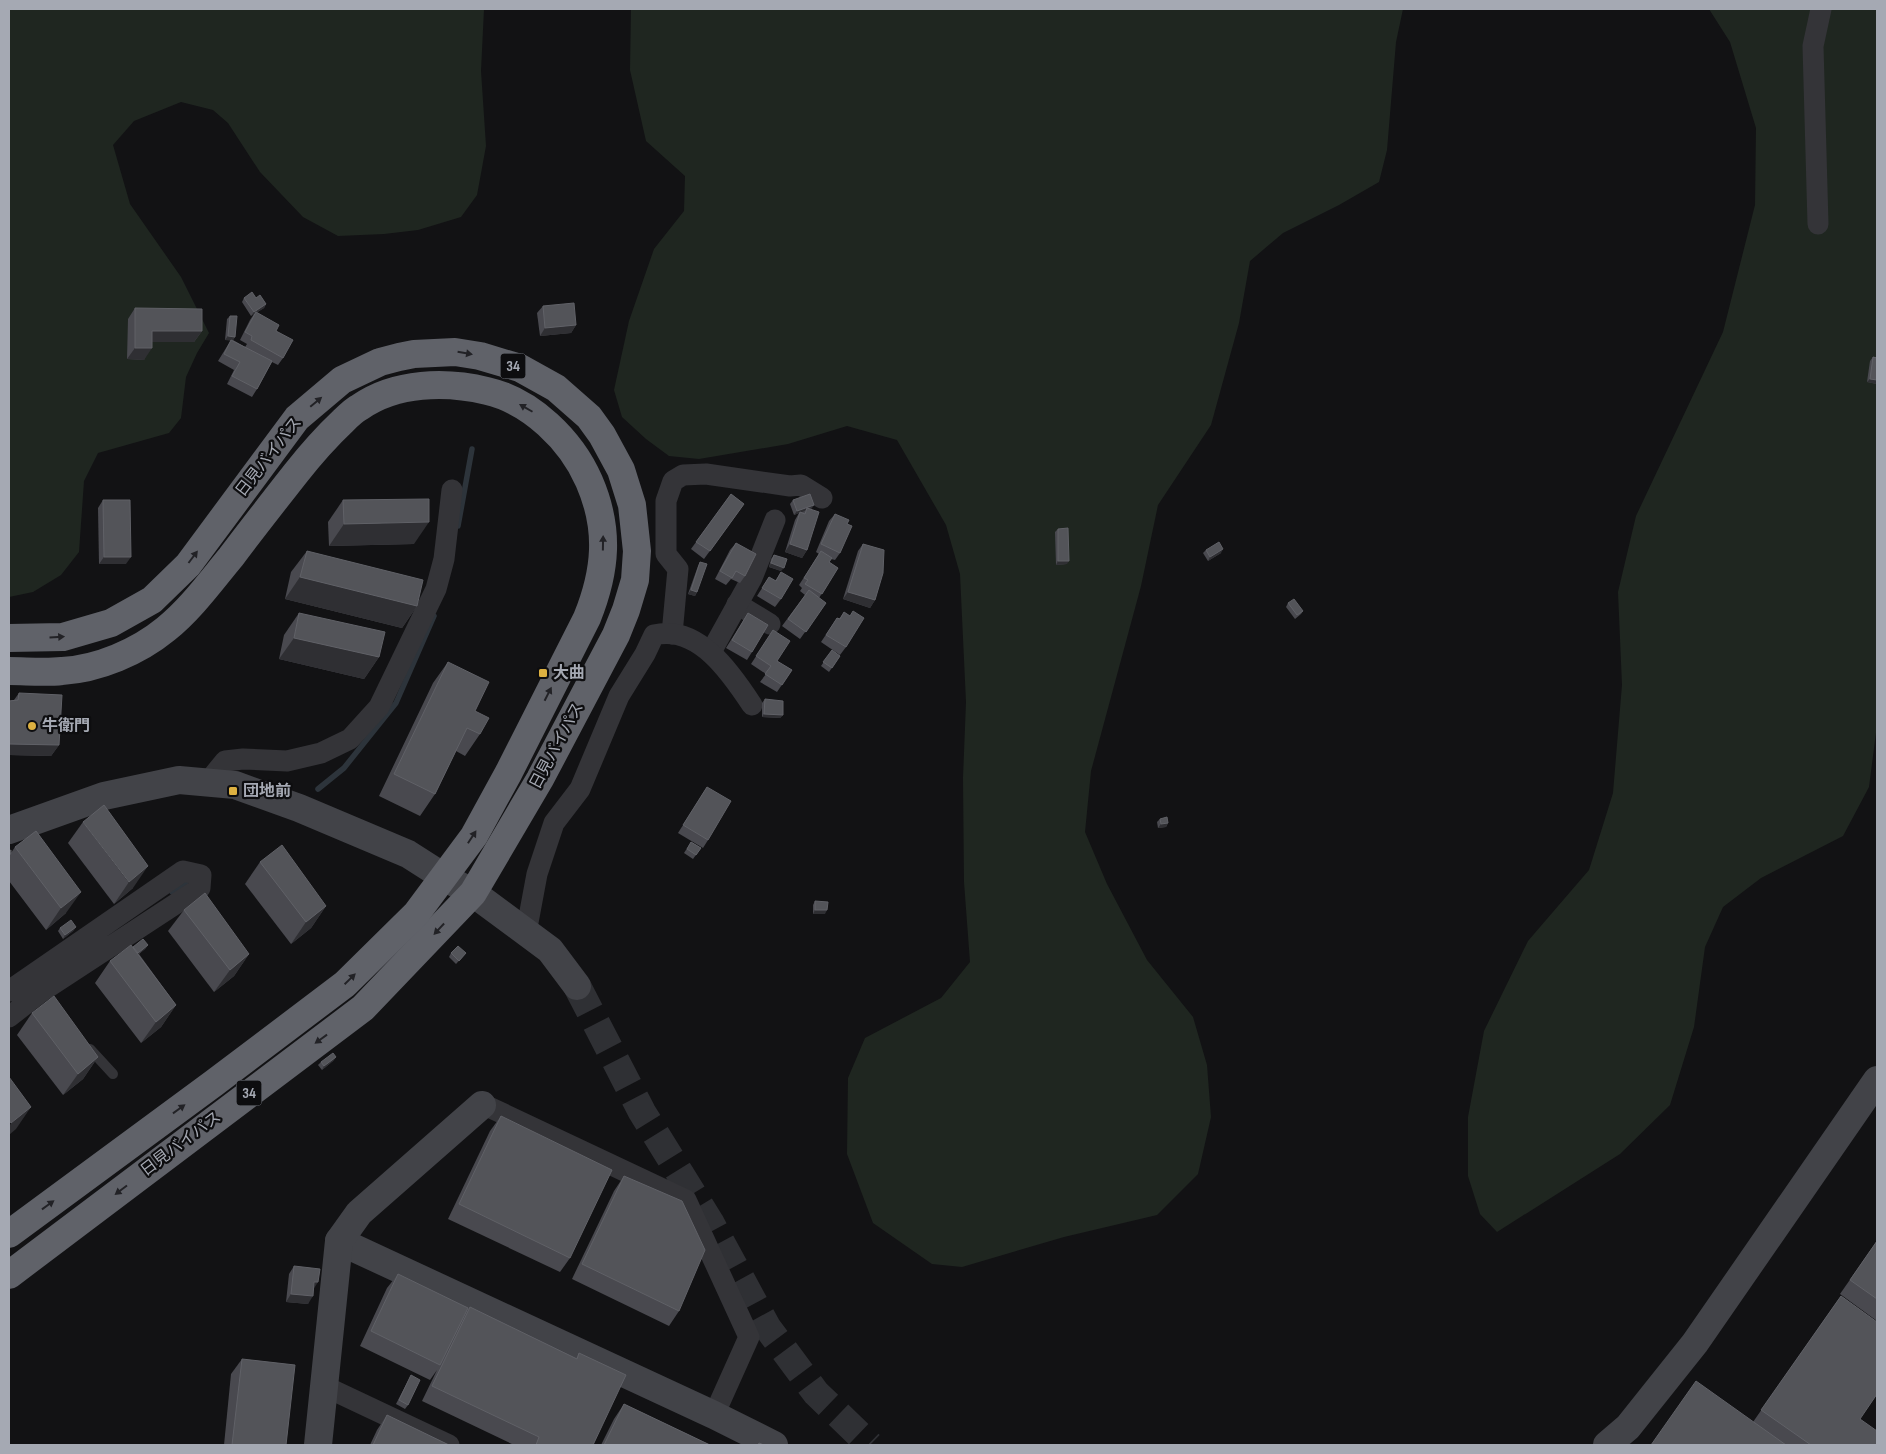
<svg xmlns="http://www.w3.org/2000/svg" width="1886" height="1454" font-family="'Sofia Sans Condensed','Noto Sans JP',sans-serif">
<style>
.green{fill:#1f2620}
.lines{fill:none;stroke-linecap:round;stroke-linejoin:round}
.stream{stroke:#2d343b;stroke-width:5.5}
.secondary-tunnel{stroke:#2f3034;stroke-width:28;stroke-dasharray:28 14;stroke-linecap:butt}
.lane{stroke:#343438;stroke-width:10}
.street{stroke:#343438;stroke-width:21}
.secondary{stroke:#424348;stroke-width:28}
.highway{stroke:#606269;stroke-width:28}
.wall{fill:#49494f}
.shaded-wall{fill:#2f2f33}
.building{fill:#535459;stroke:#606167}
.oneway{fill:#222226}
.poi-dot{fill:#ddb141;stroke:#0d0d0f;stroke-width:2}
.labels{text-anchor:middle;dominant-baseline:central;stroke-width:4.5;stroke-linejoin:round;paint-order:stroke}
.shield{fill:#0d0d0f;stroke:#777a82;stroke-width:1}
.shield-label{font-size:15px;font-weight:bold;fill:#a5a9b3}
.street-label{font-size:16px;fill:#a5a9b3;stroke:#0d0d0f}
.poi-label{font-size:16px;font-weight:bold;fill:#a5a9b3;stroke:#0d0d0f;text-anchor:start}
</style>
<rect width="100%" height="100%" fill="#121214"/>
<g class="green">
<polygon points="9,9 484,9 481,71 486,146 477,195 461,217 418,230 384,234 338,236 303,217 260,172 228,123 213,110 181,102 134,121 113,145 130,204 181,277 209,333 197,353 186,377 181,418 169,433 98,453 84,481 79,552 61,575 33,592 9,597"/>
<polygon points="631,9 1403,9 1396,42 1387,150 1379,182 1339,205 1283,233 1250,261 1239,323 1211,425 1158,505 1141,586 1091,771 1085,832 1107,884 1147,960 1193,1017 1207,1065 1211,1117 1198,1174 1157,1215 1064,1237 962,1267 932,1264 873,1223 847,1154 848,1078 865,1038 941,998 970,962 964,882 963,778 966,702 960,574 946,525 897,440 847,426 788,444 699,459 669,456 646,439 622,417 614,390 629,321 654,249 684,211 685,176 646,141 630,70"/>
<polygon points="1709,9 1877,9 1877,725 1869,787 1843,836 1761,878 1723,907 1705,947 1694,1027 1670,1105 1620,1154 1497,1232 1480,1214 1468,1176 1468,1117 1484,1031 1528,941 1589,870 1613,793 1622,685 1618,592 1636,516 1723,332 1755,205 1756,128 1730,42"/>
</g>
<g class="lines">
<g class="stream">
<polyline points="458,526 472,449"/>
<polyline points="318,789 344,768 396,703 434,616"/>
<polyline points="172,892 186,882"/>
</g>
<polyline class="secondary-tunnel" points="577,986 642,1112 710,1222 767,1327 816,1393 870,1445"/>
<polyline class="lane" points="90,1049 113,1074"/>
<g class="street">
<polyline points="1818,224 1813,46 1821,9"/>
<polyline points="737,604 770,624"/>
<polyline points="672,634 678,569 666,554 666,501 673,481 683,475 706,474 790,486 801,485 822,498"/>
<polyline points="711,652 752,578 775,520"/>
<polyline points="208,782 225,761 243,759 287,761 321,753 350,739 379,707 436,589 444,559 452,490"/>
<path d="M526,933L537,874L554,823L580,789L619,696L645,654L654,635C698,624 731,673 752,705"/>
<polyline points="9,991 183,871 201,875 200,888 41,992 9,1017"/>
<polyline points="482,1105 491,1108 686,1200 749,1337 714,1415"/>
<polyline points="324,1386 449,1445"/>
</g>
<g class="secondary">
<polyline points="9,830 104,796 179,780 235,785 299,808 408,854 444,877 473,893 550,950 577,986"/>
<polyline points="339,1241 714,1415 774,1445"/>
<polyline points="318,1445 339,1241 359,1213 482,1105"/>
<polyline points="1607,1445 1628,1427 1695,1343 1877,1080"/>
</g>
<g class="highway">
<polyline points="9,638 63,637 111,623 152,600 188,565 297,418 342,380 380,362 399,357 414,354 455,352 480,356 520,368 556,388 589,417 602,435 621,470 632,505 637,551 635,580 626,610 616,635 540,779 473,893 363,1008 9,1275"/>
<path d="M9,671C26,671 44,673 62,671C98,669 138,652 166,629C191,609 211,581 231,557C252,529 274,501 296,473C311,454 325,438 343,421C348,416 354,410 360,407C396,382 446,381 487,391C531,401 571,440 589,481C610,529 606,571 587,618L509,772L474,836L416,914L345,984L214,1083L9,1234"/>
</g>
</g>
<g class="wall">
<polygon points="244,298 256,298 266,304 264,308 256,313 276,331 283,358 278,365 272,362 257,389 252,397 227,384 234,370 218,361 231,340 225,340 227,319 230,316 235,337 233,340 245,347 247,344 240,340 250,320 254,314 251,316 242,302"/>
<polygon points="543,306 576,325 571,333 540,336 537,313"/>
<polygon points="135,308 202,331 194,342 152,342 144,360 127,359 128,319"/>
<polygon points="1873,357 1877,358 1877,384 1867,382 1870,361"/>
<polygon points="731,494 744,504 704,559 691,549"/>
<polygon points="103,500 126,564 99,564 98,508"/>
<polygon points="343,500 414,544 329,546 328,522"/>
<polygon points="793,500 814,505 811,509 807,550 802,558 785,552 795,520 799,513 794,515 790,504"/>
<polygon points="835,514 847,524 840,553 835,560 831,559 829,562 838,568 819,598 826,603 800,639 782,626 805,595 800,591 802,588 799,585 819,554 816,552 829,521"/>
<polygon points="1058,529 1067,564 1056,565 1055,532"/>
<polygon points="736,543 745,576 740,583 731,579 726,585 715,579 730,550"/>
<polygon points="863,544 875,600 870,608 843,599 858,551"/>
<polygon points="1206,550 1221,553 1208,561 1203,553"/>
<polygon points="307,551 417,606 402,628 285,599 291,572"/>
<polygon points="774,555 781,571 769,567 771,559"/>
<polygon points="700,562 697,592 695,596 688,594 698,566"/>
<polygon points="781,572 781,599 775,607 757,596 769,577 775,581"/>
<polygon points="1288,603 1303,611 1301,614 1295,619 1286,607"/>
<polygon points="844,612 846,647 840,655 821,642 837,618 839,619"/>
<polygon points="299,613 379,657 364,679 279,659 284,635"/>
<polygon points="748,613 752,652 747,660 726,648"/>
<polygon points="768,638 777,661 792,670 777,692 760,682 766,674 751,664"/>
<polygon points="832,650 840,656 829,672 821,666"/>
<polygon points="448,662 475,711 480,734 465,756 456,751 435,794 420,816 379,796 433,683"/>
<polygon points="19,693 59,745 51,756 9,755 9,701 14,700"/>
<polygon points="765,699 783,715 780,718 762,717 762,703"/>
<polygon points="707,787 708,840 703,848 678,833"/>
<polygon points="1160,819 1168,823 1166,827 1158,828 1157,822"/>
<polygon points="83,822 133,888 114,904 68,843"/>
<polygon points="691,842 701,848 693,859 684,853"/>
<polygon points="15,847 66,913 46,930 9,881 9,851 11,853"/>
<polygon points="260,862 326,906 311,928 291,944 245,884"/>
<polygon points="815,901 825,914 813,914 813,905"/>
<polygon points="184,910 249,954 234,976 214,992 168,931"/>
<polygon points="76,927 73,931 63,939 58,931 60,928"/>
<polygon points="148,945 145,949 139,954 176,1005 161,1027 141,1043 95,983 110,961 133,947"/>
<polygon points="451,953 466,953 456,964 449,957"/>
<polygon points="32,1013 98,1057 83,1079 63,1095 17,1035"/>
<polygon points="336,1057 333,1061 322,1070 318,1065 321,1062"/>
<polygon points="501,1116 570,1258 560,1272 448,1219 490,1131"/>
<polygon points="624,1176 679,1311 669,1326 572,1279 614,1191"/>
<polygon points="1877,1241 1877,1321 1840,1294"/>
<polygon points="294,1266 314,1289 308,1304 286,1302 289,1274"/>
<polygon points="398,1274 463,1317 470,1307 576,1358 579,1353 593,1445 514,1445 422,1401 437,1370 430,1380 360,1346 387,1288"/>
<polygon points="1841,1296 1860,1419 1876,1445 1651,1445 1753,1422"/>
<polygon points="242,1359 286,1445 224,1445 231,1374"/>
<polygon points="411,1375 408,1405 405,1409 396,1404"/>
<polygon points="624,1404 710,1445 601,1445 614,1419"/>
<polygon points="387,1415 449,1445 370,1445 377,1430"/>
</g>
<g class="shaded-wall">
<polygon points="266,304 264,308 251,316 254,312"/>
<polygon points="576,325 571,333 540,336 545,328"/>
<polygon points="152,331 202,331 194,342 144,342"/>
<polygon points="228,336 235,337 232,341 225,340"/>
<polygon points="135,348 152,348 144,360 127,359"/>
<polygon points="1870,379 1877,380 1877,384 1867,382"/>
<polygon points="814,505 811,509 807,508 805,511 794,515 797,511"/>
<polygon points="429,522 414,544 329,546 344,524"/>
<polygon points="790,544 807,550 802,558 785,552"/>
<polygon points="1223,549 1221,553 1208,561 1210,557"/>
<polygon points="104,557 131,557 126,564 99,564"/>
<polygon points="1058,561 1069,561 1067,564 1056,565"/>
<polygon points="771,563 784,568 781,571 769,567"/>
<polygon points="300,577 417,606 402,628 285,599"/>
<polygon points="691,590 697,592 695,596 688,594"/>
<polygon points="848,592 875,600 870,608 843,599"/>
<polygon points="294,638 379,657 364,679 279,659"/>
<polygon points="764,714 783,715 780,718 762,717"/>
<polygon points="9,744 59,745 51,756 9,755"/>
<polygon points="1168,823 1166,827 1158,828 1161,824"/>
<polygon points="148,866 133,888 114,904 129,882"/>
<polygon points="81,892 66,913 46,930 61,908"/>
<polygon points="326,906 311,928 291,944 306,922"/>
<polygon points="815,910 827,910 825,914 813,914"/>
<polygon points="76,927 73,931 63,939 65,935"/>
<polygon points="148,945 145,949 132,959 135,955"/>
<polygon points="249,954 234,976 214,992 230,970"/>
<polygon points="176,1005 161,1027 141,1043 156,1022"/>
<polygon points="98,1057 83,1079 63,1095 78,1074"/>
<polygon points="336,1057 333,1061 322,1070 324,1066"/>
<polygon points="31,1107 16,1129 9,1135 9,1127 11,1123"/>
<polygon points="314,1282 318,1282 313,1290"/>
<polygon points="291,1294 313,1296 308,1304 286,1302"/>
</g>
<g class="building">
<polygon points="252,292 256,298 260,295 266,304 254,312 244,298"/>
<polygon points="574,303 576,325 545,328 543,306"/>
<polygon points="135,308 202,309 202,331 152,331 152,348 135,348"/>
<polygon points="256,312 279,325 276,331 293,340 283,358 251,340 252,336 245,332"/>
<polygon points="230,316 237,316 235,337 228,336"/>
<polygon points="231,340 272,361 257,389 232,376 240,362 224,354"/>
<polygon points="1873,357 1877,358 1877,380 1870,379"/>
<polygon points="731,494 744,504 710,551 696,542"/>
<polygon points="810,494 814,505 797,511 793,500"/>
<polygon points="429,499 429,522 344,524 343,500"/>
<polygon points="103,500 130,500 131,557 104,557"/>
<polygon points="807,508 819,512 807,550 790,544 800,512 805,514"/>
<polygon points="835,514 849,520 847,524 852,526 840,553 821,544"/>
<polygon points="1068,528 1069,561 1058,561 1058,529"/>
<polygon points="1219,542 1223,549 1210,557 1206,550"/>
<polygon points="736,543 756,554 745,576 736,571 732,578 720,571"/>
<polygon points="863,544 884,550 883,573 875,600 848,592"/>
<polygon points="307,551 423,580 417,606 300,577"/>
<polygon points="821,551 832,558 829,562 838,568 822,594 805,584 808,580 804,578"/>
<polygon points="774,555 787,559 784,568 771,563"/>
<polygon points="700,562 707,564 697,592 691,590"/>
<polygon points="781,572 793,579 781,599 762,588 769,577 776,581"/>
<polygon points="809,590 826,603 806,632 788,619"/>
<polygon points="1294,599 1303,611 1297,615 1288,603"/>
<polygon points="853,611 864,618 846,647 826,635 837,618 840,619 844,612 850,616"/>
<polygon points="299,613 385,632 379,657 294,638"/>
<polygon points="748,613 768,625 752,652 732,640"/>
<polygon points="773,630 790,641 777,661 792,670 782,685 765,674 771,666 756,656"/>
<polygon points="832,650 840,656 832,668 823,662"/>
<polygon points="448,662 489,682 475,711 489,718 480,734 467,728 435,794 394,774"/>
<polygon points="19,693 62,695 59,745 9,744 9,701 18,700"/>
<polygon points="765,699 783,701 783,715 764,714"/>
<polygon points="707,787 731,801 708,840 683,825"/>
<polygon points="104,805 148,866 129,882 83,822"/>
<polygon points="1167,817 1168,823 1161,824 1160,819"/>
<polygon points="36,831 81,892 61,908 15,847"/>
<polygon points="691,842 701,848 696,855 687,849"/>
<polygon points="282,845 326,906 306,922 260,862"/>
<polygon points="11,850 11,853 9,856 9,851"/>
<polygon points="205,893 249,954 230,970 184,910"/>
<polygon points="815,901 828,902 827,910 815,910"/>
<polygon points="71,920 76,927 65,935 60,928"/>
<polygon points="143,939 148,945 138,953 133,947"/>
<polygon points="131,945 176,1005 156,1022 110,961"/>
<polygon points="458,946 466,953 459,961 451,953"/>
<polygon points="54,996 98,1057 78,1074 32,1013"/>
<polygon points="333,1053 336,1057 324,1066 321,1062"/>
<polygon points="9,1077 31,1107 11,1123 9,1120"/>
<polygon points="501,1116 612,1170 570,1258 459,1204"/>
<polygon points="624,1176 682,1201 705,1250 679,1311 582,1264"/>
<polygon points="1877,1241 1877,1299 1850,1280"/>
<polygon points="294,1266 320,1269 318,1282 314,1282 313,1296 291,1294"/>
<polygon points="398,1274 468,1308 440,1365 371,1331"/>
<polygon points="1841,1296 1877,1322 1877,1394 1860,1419 1877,1431 1877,1444 1876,1445 1811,1445 1761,1410"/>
<polygon points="470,1307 577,1359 579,1353 626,1375 593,1445 536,1445 539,1437 432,1386"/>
<polygon points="242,1359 295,1365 286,1445 232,1445"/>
<polygon points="411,1375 420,1380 408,1405 399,1400"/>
<polygon points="1696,1381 1786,1445 1651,1445"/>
<polygon points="624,1404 710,1445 604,1445"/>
<polygon points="387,1415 449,1445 373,1445"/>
<polygon points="759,1443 764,1445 758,1445"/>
</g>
<defs><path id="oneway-solid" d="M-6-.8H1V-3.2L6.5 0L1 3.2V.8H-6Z" transform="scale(1.25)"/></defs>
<g class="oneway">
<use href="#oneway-solid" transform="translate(465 353) rotate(10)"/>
<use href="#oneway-solid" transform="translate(316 402) rotate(-40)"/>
<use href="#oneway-solid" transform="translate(526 408) rotate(-150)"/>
<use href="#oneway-solid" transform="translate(603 543) rotate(-89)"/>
<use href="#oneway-solid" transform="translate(193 557) rotate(-53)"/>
<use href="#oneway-solid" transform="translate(57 637) rotate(-4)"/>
<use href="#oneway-solid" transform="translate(548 694) rotate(-63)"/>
<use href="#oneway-solid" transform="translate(472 837) rotate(-57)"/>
<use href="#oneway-solid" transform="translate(439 929) rotate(133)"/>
<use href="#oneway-solid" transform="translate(350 979) rotate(-44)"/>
<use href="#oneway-solid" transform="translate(321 1039) rotate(144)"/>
<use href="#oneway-solid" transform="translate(179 1109) rotate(-36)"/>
<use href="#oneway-solid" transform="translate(121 1190) rotate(143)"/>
<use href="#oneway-solid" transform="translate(48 1205) rotate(-36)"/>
</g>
<g class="poi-dot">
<rect x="538" y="668" width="10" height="10" rx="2.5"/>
<circle cx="32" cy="726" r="5"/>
<rect x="228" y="786" width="10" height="10" rx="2.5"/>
</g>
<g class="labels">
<g class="shield">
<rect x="500.5" y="353.5" width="25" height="25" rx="4"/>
<rect x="236.5" y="1080.5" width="25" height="25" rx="4"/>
</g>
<g class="shield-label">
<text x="513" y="366">34</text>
<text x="249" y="1093">34</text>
</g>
<g class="street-label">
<text transform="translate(269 457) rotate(-52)">日見バイパス</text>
<text transform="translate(557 746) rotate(-62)">日見バイパス</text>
<text transform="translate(181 1144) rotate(-37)">日見バイパス</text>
</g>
<g class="poi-label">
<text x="553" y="673">大曲</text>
<text x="42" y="726">牛衛門</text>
<text x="243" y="791">団地前</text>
</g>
</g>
<rect width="1886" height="1454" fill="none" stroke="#a5a9b3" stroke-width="20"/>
</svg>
